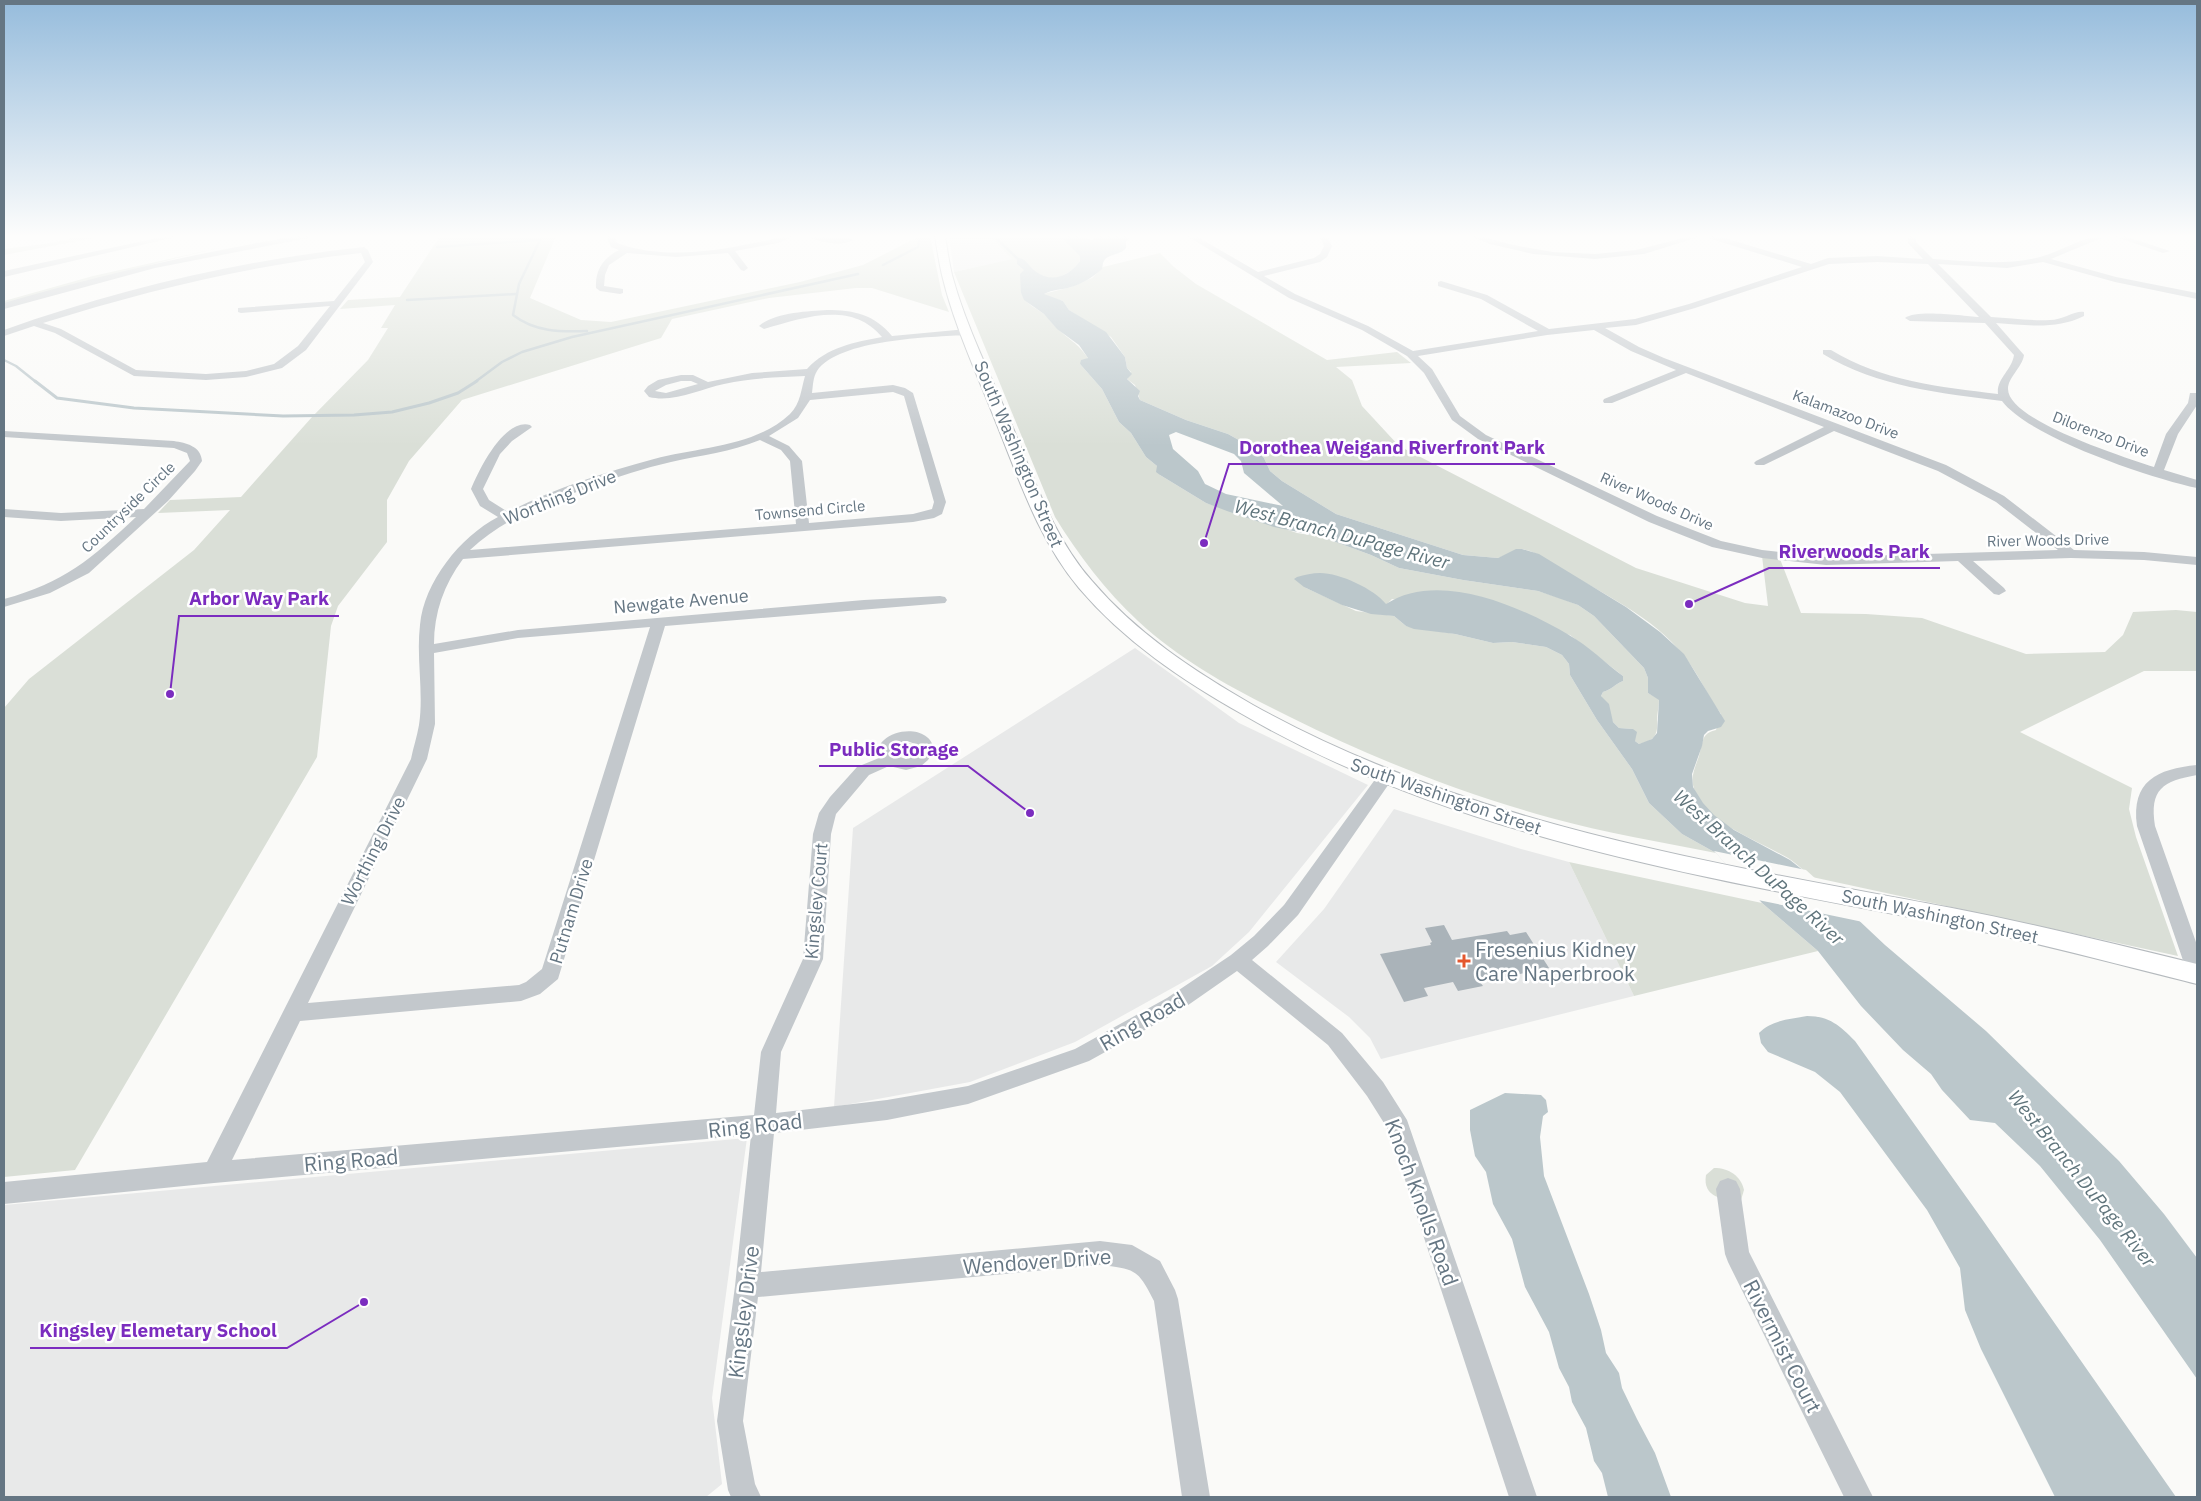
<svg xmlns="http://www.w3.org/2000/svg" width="2201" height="1501" font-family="'IBM Plex Sans',sans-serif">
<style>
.built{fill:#e8e9e9}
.green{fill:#dadfd7}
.water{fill:#bbc7cb;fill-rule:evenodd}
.pier{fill:#fafaf8}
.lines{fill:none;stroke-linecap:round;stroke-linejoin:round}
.stream-far1{stroke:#bbc7cb;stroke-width:2.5}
.stream{stroke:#bbc7cb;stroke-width:3}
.building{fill:#aab3b9}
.major-casing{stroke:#b5babe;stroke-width:2}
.minor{fill:#c3c8cc;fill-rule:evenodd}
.major{fill:#fff;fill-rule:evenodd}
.poi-dot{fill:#e4572e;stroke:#fff;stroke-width:2}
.labels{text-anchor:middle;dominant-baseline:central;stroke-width:5;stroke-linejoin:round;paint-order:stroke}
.far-street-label{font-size:15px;fill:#657683;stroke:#fff}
.street-label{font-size:18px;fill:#657683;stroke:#fff}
.water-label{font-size:19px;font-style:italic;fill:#60757c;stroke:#fff}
.near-poi-label{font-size:21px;fill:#657683;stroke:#fff;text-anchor:start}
.near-street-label{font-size:21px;fill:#657683;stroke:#fff}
.leader{fill:none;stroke:#7b2cbf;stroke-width:2}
.callout-dot{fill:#7b2cbf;stroke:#fff;stroke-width:2}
.callout-label{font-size:19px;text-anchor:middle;font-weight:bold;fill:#7b2cbf;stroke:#fff;stroke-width:5;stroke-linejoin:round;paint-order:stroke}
</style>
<rect width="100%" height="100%" fill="#fafaf8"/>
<g class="built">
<polygon points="949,236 1008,236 993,238 1013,259 954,272"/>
<polygon points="1135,648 1239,723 1368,785 1249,932 1212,966 1075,1042 970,1082 834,1107 853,828"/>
<polygon points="1394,809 1521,849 1569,862 1634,996 1381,1059 1370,1038 1349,1017 1276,962 1324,909"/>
<polygon points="747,1138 712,1398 722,1484 706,1497 4,1497 4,1205"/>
</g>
<g class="green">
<polygon points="83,236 105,236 4,255 4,249 51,243"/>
<polygon points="440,236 556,236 530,298 581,320 611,322 800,282 863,265 920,236 930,236 942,295 949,312 872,288 856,288 769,298 672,319 661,338 462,400 409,461 387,500 387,542 338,606 331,626 317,757 75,1170 4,1177 4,708 29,679 194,550 230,510 158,513 170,500 241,497 312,417 368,360 388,328 381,328 395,305 340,309 348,300 400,297"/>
<path d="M1008,236H1060L1081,256C1080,275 1036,285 1021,293C1026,304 1034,307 1044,314C1049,318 1052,324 1057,328C1070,341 1077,342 1088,358L1080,364L1102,389L1119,422L1131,433L1146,457L1157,466L1160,475L1206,503L1297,533L1322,537L1371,555L1399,568L1463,580L1538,591L1560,598L1578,605L1594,616L1644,668L1648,678V693L1659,699C1659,706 1657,714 1657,720C1658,735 1655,740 1639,744L1635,741L1633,729L1619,728L1613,722L1601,696L1603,692C1611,690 1615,684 1623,681V676L1570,635L1392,599L1386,605L1304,587L1356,611L1394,616L1406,626L1455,634L1493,643L1512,642L1546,647L1562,655L1569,664L1570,675L1597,720L1632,769L1649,803L1682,834L1716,853C1661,842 1605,833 1551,818C1461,793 1374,759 1290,717C1237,691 1182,662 1138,621C1105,590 1079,556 1055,517L954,272L1012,259L992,238Z"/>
<polygon points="223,247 177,258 4,304 4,301 93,276"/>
<path d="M1160,253L1174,267L1196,284L1327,360L1397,352L1411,363L1336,367L1352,380L1362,406L1399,446L1636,568L1745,603L1768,606L1762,556L1780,559L1801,613L1866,614L1922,618L2026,654L2105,652L2123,635L2133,612L2176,610L2197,612V671H2144L2020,732L2132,788L2129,809L2136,837L2178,956L1812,877C1805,872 1798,865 1791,860C1763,842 1700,822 1693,785C1691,775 1696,765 1699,756C1703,743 1701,733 1716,730L1721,714C1707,696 1699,674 1684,656C1653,616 1602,594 1560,568C1549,562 1541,555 1530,551L1522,549L1498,558L1463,555L1336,514L1282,481L1270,471L1264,458L1255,449L1228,434L1186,420L1140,400L1135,385L1127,379L1131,372L1127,368L1125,357L1111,337L1069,310L1063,301L1048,297L1043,294L1071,287L1092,278L1103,267Z"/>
<polygon points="906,743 914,744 917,751 909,757 898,756 894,751 896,747"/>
<polygon points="1569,862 1762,903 1818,951 1634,996"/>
<path d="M1714,1168C1729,1168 1741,1176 1744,1190L1741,1200C1724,1200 1702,1198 1706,1175Z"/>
</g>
<g class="water">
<path d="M1060,236H1078L1092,240L1099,236H1131L1126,242V248C1121,255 1107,254 1104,261C1102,264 1103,267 1102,269C1093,277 1082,284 1071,287C1062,290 1053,289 1044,294L1063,301L1069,310L1106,332L1125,357L1127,368L1132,374L1127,379L1140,391L1138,396L1140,400L1186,420L1228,434L1255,449L1264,458L1270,471L1282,481L1336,514L1463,555L1498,558L1516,549H1522L1539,554L1626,607L1660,632L1684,654L1725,721L1721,727L1708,731L1704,735L1702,746L1692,774L1693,787L1703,803L1714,815L1734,830L1790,860L1818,882L1885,945L1986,1031L2119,1161L2164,1214L2197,1258V1379L2100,1240L2040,1166L1995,1123L1970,1120L1942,1090L1931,1074L1903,1050L1861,1006L1818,951L1762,903L1716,853L1682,834L1649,803L1632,769L1597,720L1570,675L1569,664L1562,655L1546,647L1512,642L1493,643L1455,634L1414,629L1406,626L1394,616L1371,614L1342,605L1304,587L1294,579L1297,577C1304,575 1313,573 1320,573C1340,573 1374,589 1386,604C1438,570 1520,606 1569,635C1589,646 1605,663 1623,676V681C1615,684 1611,690 1603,692L1601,696L1609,704L1613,722L1619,728L1633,729L1637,732L1635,741L1639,744L1652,739L1657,733L1659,700L1648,693V678L1644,668L1594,616L1578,605L1538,591L1463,580L1399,568L1371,555L1322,537L1274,527L1227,511L1206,503L1160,475L1156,472L1157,466L1146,457L1131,433L1119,422L1102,389L1080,364L1081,360L1088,358L1079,345L1057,329L1044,314L1024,300L1021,293L1020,274L1024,270L1017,264V258C1027,258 1028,266 1035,271C1052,284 1069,276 1080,261V256ZM1176,432L1234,454L1241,461L1244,473L1283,506L1226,494L1205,484L1198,471L1173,449L1169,435Z"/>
<path d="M1807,1016C1830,1016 1840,1026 1855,1041L1982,1219L2176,1497H2055L1981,1349L1965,1310L1960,1268L1927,1210L1840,1092L1815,1072L1768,1052L1761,1043L1759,1033C1771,1020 1791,1019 1807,1016Z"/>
<polygon points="1505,1093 1541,1095 1546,1100 1548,1112 1543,1116 1540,1137 1544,1176 1589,1294 1601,1330 1606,1353 1619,1373 1622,1388 1637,1419 1655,1453 1671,1497 1608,1497 1602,1473 1594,1461 1586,1428 1572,1402 1569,1387 1559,1368 1549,1332 1525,1287 1512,1239 1493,1204 1486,1172 1475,1156 1470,1130 1470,1110"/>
</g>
<polygon class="pier" points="1714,851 1806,870 1863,922 1758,900"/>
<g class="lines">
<g class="stream-far1">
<path d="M542,236L519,284L513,315C535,332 560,332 587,331"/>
<polyline points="996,238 1020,261"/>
<polyline points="437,247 540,240"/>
<polyline points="883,265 918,247 919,241"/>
<polyline points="407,300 516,294"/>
<polyline points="4,360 16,366 36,382"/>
<polyline points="475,382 502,362 522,352 572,337 858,274"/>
</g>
<polyline class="stream" points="35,381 57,398 134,408 283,416 354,415 392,412 429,403 458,393 477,381"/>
</g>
<polygon class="building" points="1444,925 1452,940 1507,931 1510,935 1526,932 1549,968 1480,982 1483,986 1458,991 1453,982 1424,988 1428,996 1404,1002 1380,954 1431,945 1430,943 1432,942 1425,928"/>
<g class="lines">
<defs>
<path id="major" d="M935,236H945C947,249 949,262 952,275C966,327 992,378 1013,428C1035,481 1053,537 1092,581C1136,633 1194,671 1253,705C1468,825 1713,863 1952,908C2034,924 2116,944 2197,964V984C2120,965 2043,944 1965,928C1719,879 1462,842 1242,714C1182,680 1124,641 1079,588C1039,540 1020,482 997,425C978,376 954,326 942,275C939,262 937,249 935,236Z"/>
</defs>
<use href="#major" class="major-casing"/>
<g class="minor">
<polygon points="166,236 180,236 4,277 4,271"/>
<path d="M296,236H312L308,238L155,268L4,309V303C100,275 197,253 296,236Z"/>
<path d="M606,236H614L617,243C660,259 711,252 754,243C768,241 781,235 795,236L778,243L735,251L748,268L744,271L741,270L728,253L676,257L627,253L609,265L605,275L604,286L623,289V293L620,294L600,291L596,288C595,270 603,258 619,250L611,247Z"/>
<path d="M807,236L849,238L853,240C843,247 816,242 807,236Z"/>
<path d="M1187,236H1196L1258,272L1314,258L1320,254L1324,246L1320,237L1327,236L1332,246L1327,257L1320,262L1264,276L1295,294L1368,326L1413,351L1538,331L1481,299L1438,286V282L1441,281L1487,295L1549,329L1635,319L1689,304L1802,267L1708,238L1707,236H1718L1811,264L1828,258L1877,256L1923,259L1908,243V236H1916V242L1933,259C1968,261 2005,266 2040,257C2062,251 2083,236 2106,236L2051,259L2116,277L2197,293V299L2115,282L2043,262L2007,268L1938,264L1991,317C2010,318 2030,321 2050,320C2062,320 2076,310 2084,312V316C2056,330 2026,325 1996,323L2024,355C2022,368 2008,377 2008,389C2008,421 2127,458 2154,467L2166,434L2188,403L2190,393H2197V405L2178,434L2164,470L2197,480V488C2151,478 2030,438 2002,401C1940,393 1878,387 1823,354V350H1831C1882,381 1940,387 1998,394C1996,379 2012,370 2014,355L1985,323L1910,321L1905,318C1916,309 1964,316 1979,317L1928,264L1877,262L1829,264L1695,308L1636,325L1605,328L1639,347L1664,358L1946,465L2004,496L2074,550L2144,552L2197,557V565L2144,560L2071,558L1973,561L2004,588L2006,591L1999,595L1994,594L1958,561L1826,565L1762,558L1712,547L1649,522L1478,439L1452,420L1424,373L1407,356L1362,330L1289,298ZM1594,330L1631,351L1676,370L1604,399L1603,401L1604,403H1612L1686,373L1824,427L1756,461L1754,463L1756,465H1764L1834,431L1938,471L1996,502L2058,550L1826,557L1762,550L1721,541L1657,516L1486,435L1460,416L1432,369L1418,356L1547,335Z"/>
<polygon points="1469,236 1480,236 1513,245 1553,252 1595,254 1636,250 1691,236 1702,236 1644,254 1595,259 1533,254 1490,244"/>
<polygon points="2113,236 2124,236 2170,251 2163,253"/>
<path d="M364,247L368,250L373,262L306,350L282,368L246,377L206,380L134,376L55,333L34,326L4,336V330C119,289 242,260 364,247ZM361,253L365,262L334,301L238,308V312L241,313L330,306L298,346L274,364L246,371L206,374L136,370L61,329L43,323C148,290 252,265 361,253Z"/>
<path d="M827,310C853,310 874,314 892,336L967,329L972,332L967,335C931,337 839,339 817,371C813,377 813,386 812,393L893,385L905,388L913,393L946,502L942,514L934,518L913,522L463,559C444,584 434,613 434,644L518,630L864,600L940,596L945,597L947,600L945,603L665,626L558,979L540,994L521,1001L300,1021L232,1160L754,1115L761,1052L803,959L813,834L819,813L830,797L857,767L879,758L877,750C879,747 881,742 884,740C898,727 931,727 934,750L928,760L921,766L906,770L889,766L869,775L836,814L831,834L823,959L781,1052L776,1113L887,1100L968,1086L1075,1049L1167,998L1231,955L1254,936L1284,905L1379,774L1385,772L1391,774L1393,778L1298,915L1268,946L1252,960L1342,1033L1383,1082L1407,1120L1537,1497H1509L1389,1131L1367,1096L1328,1045L1237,971L1181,1010L1089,1061L968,1104L887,1120L774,1133L761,1272L1100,1241L1132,1245L1160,1261L1175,1290L1178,1299L1210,1497H1182L1154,1301C1138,1269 1135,1269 1100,1265L758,1297L743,1421L755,1484L761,1497H731L728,1490L717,1421L735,1286L751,1135L214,1183L4,1204V1182L207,1162L411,759C413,748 417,737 419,725C424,693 416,658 420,625C424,582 460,537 498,517L480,506L471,489C479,470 504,418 530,425L532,427L512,441L500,454L483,489L489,500L508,512C553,489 605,472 654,459C699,447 755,447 790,414C801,403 801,389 805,376C778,377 751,378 724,384C700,389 674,403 649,397L644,391L648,386L658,380L681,375H693L708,382L752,373L807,369C827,347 855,342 882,337C851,300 803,318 764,329L759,326C773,313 808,311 827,310ZM681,381H691L698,384L666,393L655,391L666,385ZM893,392L904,396L934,502L932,509L913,514L809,523L802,461L789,446L769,436L798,418L810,400ZM760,440L781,450L790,461L796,524L470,550C504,518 548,502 591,487C617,477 644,468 671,462C701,455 731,452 760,440ZM650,627L542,969L526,982L519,985L308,1003L427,759L435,724L434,653L518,638ZM907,741L918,745L916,753L906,759L894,755L893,750L896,747Z"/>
<path d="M4,431L174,441C186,443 201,446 202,461L195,471L168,501L89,573L50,593L4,607V599C64,583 91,559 136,517L61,521L4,517V509L61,513L144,509L190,461L187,453L174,448L4,437Z"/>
<path d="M2197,765V775C2163,781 2149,789 2155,826L2197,945V980L2190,978L2187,972L2137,826C2131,781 2157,769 2197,765Z"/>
<polygon points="1728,1178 1736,1181 1740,1189 1749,1252 1873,1497 1844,1497 1728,1262 1725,1254 1716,1189 1720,1181"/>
</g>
<use href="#major" class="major"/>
</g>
<linearGradient id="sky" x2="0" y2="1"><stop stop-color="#96bcdc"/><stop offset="0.53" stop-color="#fdfdfc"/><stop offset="1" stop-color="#fdfdfc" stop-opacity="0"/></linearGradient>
<rect width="2201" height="446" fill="url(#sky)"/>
<path class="poi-dot" d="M1461.5 953.5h5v5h5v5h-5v5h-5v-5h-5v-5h5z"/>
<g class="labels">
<g class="far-street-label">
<text transform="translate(1846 414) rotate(21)">Kalamazoo Drive</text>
<text transform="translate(2101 434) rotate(21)">Dilorenzo Drive</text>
<text transform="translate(1657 501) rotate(24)">River Woods Drive</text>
<text transform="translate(128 507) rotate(-44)">Countryside Circle</text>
<text transform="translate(810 510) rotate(-5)">Townsend Circle</text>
<text transform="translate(2048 540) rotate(-1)">River Woods Drive</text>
</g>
<g class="street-label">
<text transform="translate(1019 454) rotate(67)">South Washington Street</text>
<text transform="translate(560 497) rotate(-22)">Worthing Drive</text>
<text transform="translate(681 601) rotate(-5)">Newgate Avenue</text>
<text transform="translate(1446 796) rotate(19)">South Washington Street</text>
<text transform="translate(373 851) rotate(-63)">Worthing Drive</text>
<text transform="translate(816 901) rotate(-85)">Kingsley Court</text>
<text transform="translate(571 911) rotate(-73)">Putnam Drive</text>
<text transform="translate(1940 916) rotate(12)">South Washington Street</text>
</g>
<g class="water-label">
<text transform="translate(1342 534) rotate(15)">West Branch DuPage River</text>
<text transform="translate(1759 867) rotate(42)">West Branch DuPage River</text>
<text transform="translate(2082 1178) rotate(51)">West Branch DuPage River</text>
</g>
<g class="near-poi-label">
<text x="1475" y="949">Fresenius Kidney<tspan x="1475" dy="24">Care Naperbrook</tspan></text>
</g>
<g class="near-street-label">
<text transform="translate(1142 1021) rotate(-30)">Ring Road</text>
<text transform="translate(755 1125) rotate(-6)">Ring Road</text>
<text transform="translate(351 1160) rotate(-5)">Ring Road</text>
<text transform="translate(1422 1202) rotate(70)">Knoch Knolls Road</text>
<text transform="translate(1037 1261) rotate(-4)">Wendover Drive</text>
<text transform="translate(743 1312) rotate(-83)">Kingsley Drive</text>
<text transform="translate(1783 1346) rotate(63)">Rivermist Court</text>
</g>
</g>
<path class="leader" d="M1204 543L1229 464H1555M1689 604L1769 568H1940M170 694L179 616H339M1030 813L968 766H819M364 1302L287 1348H30"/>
<g class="callout-dot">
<circle cx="1204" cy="543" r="5"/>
<circle cx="1689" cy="604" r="5"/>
<circle cx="170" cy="694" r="5"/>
<circle cx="1030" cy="813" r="5"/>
<circle cx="364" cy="1302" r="5"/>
</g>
<g class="callout-label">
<text x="1392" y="454">Dorothea Weigand Riverfront Park</text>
<text x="1854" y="558">Riverwoods Park</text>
<text x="259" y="605">Arbor Way Park</text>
<text x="894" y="756">Public Storage</text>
<text x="158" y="1337">Kingsley Elemetary School</text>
</g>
<rect width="2201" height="1501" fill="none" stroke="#657683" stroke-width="10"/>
</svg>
